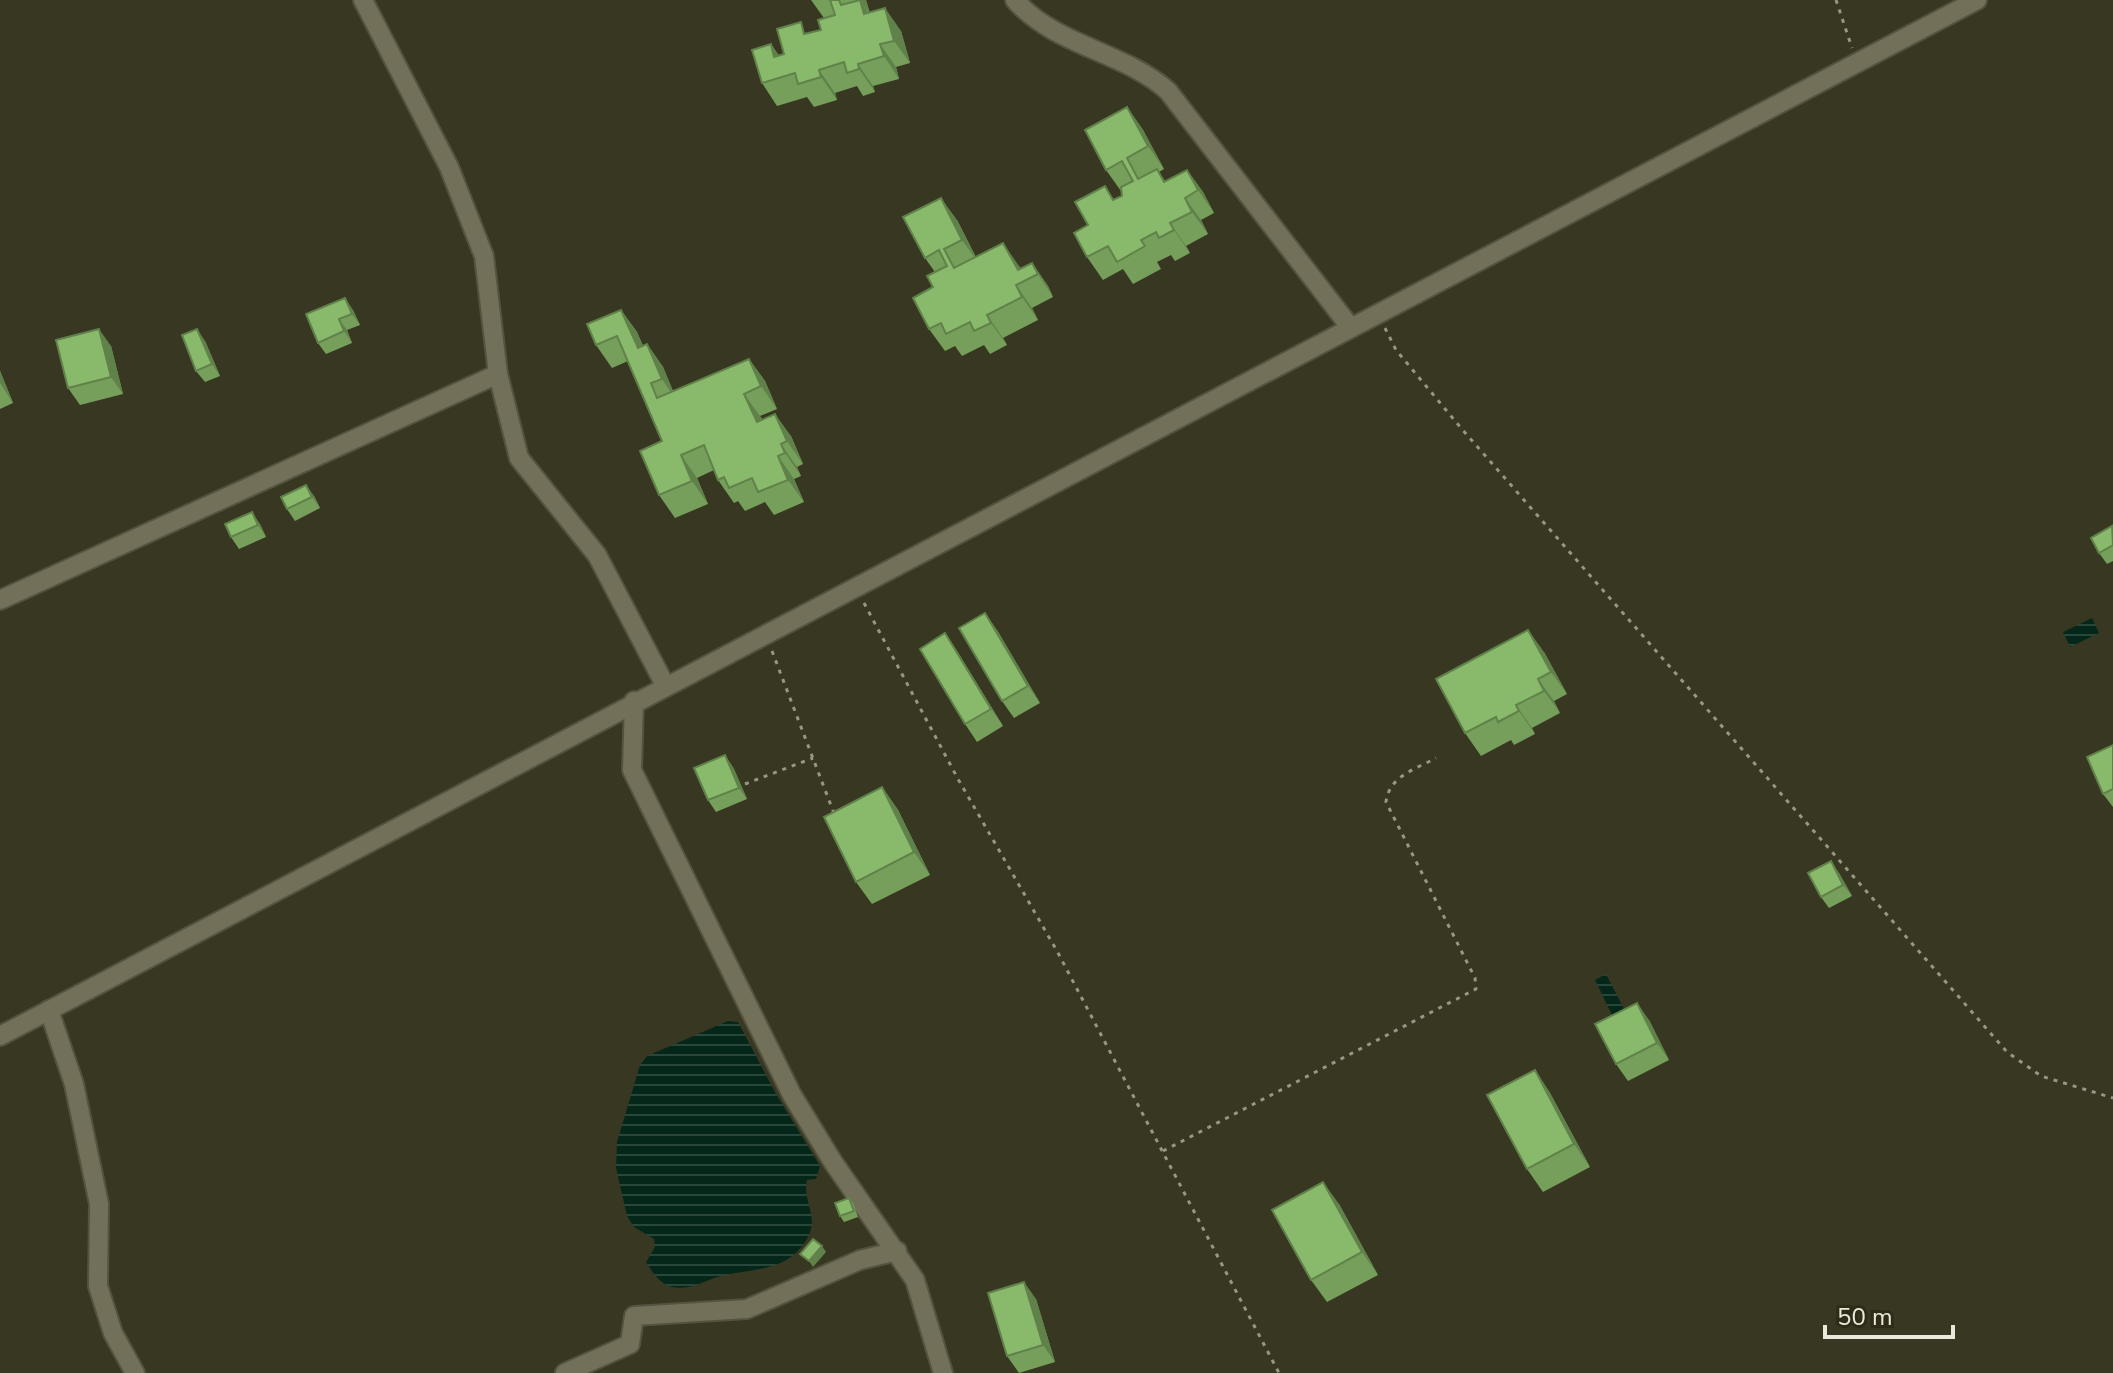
<svg xmlns="http://www.w3.org/2000/svg" width="2113" height="1373" font-family="'Nunito Sans',sans-serif">
<style>
.water{fill:url(#water-rules)}
.lines{fill:none;stroke-linecap:round;stroke-linejoin:round}
.street-casing{stroke:#545340;stroke-width:22}
.path{stroke:#989786;stroke-width:3;stroke-dasharray:4 6;stroke-linecap:butt}
.street{stroke:#727059;stroke-width:18}
.wall{fill:#769f5b}
.shaded-wall{fill:#60824a}
.building{fill:#89b96a;stroke:#60824a;stroke-width:2}
</style>
<defs>
<pattern id="water-rules" width="6" height="5" patternUnits="userSpaceOnUse" patternTransform="scale(2)"><rect width="6" height="5" fill="#04271a"/><path d="M0 2.5h6" fill="none" stroke="#29463b"/></pattern>
</defs>
<rect width="100%" height="100%" fill="#383721"/>
<g class="water">
<polygon points="2092,618 2099,633 2070,647 2063,632"/>
<polygon points="1606,974 1624,1009 1612,1015 1595,980"/>
<path d="M728,1021L738,1022L776,1094L820,1166L816,1179L807,1180C802,1201 820,1217 807,1239C788,1271 757,1268 726,1275C707,1278 693,1291 672,1287C660,1284 652,1272 646,1262L655,1247L654,1239L634,1227L627,1216L616,1168L617,1142L640,1065L647,1056Z"/>
</g>
<g class="lines">
<defs>
<g id="street">
<polyline points="363,0 449,167 484,256 498,374 519,458 597,555 665,685"/>
<path d="M1015,0C1055,46 1123,51 1168,91L1351,328"/>
<polyline points="0,600 498,374"/>
<polyline points="634,701 632,770 792,1095 833,1162 915,1280 943,1373"/>
<polyline points="49,1010 74,1084 99,1204 98,1286 113,1333 135,1373"/>
<polyline points="0,1036 1977,0"/>
<polyline points="565,1373 630,1344 634,1316 747,1309 860,1260 897,1251"/>
</g>
</defs>
<use href="#street" class="street-casing"/>
<g class="path">
<polyline points="1836,0 1852,48"/>
<polyline points="1385,328 1396,350 1461,428 2007,1052 2041,1076 2113,1098"/>
<polyline points="864,603 958,779 1057,951 1279,1373"/>
<polyline points="772,651 835,816"/>
<polyline points="745,784 813,758"/>
<path d="M1163,1151L1476,989L1475,978L1386,802C1389,776 1416,769 1436,758"/>
</g>
<use href="#street" class="street"/>
</g>
<g class="wall">
<polygon points="811,0 866,0 870,13 901,31 910,63 896,67 899,79 873,86 875,92 863,96 857,86 835,93 837,100 814,107 807,97 777,106 762,83 771,44 779,56 784,54 809,33 821,30 835,15 824,18"/>
<polygon points="1127,107 1143,130 1164,169 1159,172 1165,181 1187,170 1203,192 1214,213 1201,220 1208,234 1186,246 1190,253 1175,261 1171,255 1157,262 1161,269 1133,284 1123,269 1103,280 1087,257 1088,225 1114,200 1122,196 1121,191 1106,170"/>
<polygon points="957,220 976,257 1019,266 1021,269 1032,263 1048,286 1053,297 1032,308 1038,320 1003,338 1007,345 990,354 984,345 962,356 955,346 945,351 929,329 935,272 925,258"/>
<polygon points="353,310 360,325 347,330 352,343 326,354 318,343 306,314"/>
<polygon points="621,310 637,332 643,346 647,344 663,367 673,391 749,359 765,381 777,409 760,416 762,419 791,436 803,464 797,467 801,476 794,479 804,502 774,515 765,502 745,511 738,501 734,503 718,480 714,470 697,478 708,504 675,518 659,495 662,441 628,361 612,368 596,345"/>
<polygon points="205,341 220,376 205,382 196,371"/>
<polygon points="111,346 123,394 80,405 68,388"/>
<polygon points="0,371 13,403 0,409"/>
<polygon points="314,496 320,508 295,521 287,509"/>
<polygon points="260,524 266,537 239,549 231,537"/>
<polygon points="2113,527 2113,561 2107,564 2099,553"/>
<polygon points="997,630 1040,703 1014,718 1002,701"/>
<polygon points="945,633 957,651 1003,726 977,742 965,724"/>
<polygon points="1544,652 1567,694 1554,701 1560,713 1532,728 1535,734 1514,745 1511,740 1481,756 1465,733"/>
<polygon points="2113,745 2113,807 2103,794"/>
<polygon points="733,767 747,799 716,812 708,800"/>
<polygon points="882,787 898,810 930,875 872,904 856,882"/>
<polygon points="1839,873 1852,896 1829,908 1821,897"/>
<polygon points="1649,1020 1669,1060 1628,1081 1616,1064"/>
<polygon points="1535,1070 1550,1093 1590,1167 1543,1192 1527,1169"/>
<polygon points="849,1198 853,1203 858,1217 844,1222 840,1216"/>
<polygon points="1339,1204 1378,1275 1327,1302 1311,1280"/>
<polygon points="1036,1299 1055,1362 1019,1373 1007,1356"/>
</g>
<g class="shaded-wall">
<polygon points="860,0 866,0 870,14"/>
<polygon points="860,0 875,23 864,14"/>
<polygon points="885,8 901,31 910,63 894,41"/>
<polygon points="771,44 787,67 774,57"/>
<polygon points="880,44 896,67 899,79 884,56"/>
<polygon points="858,64 873,86 875,92 859,69"/>
<polygon points="819,70 835,93 837,100 821,77"/>
<polygon points="1127,107 1143,130 1164,169 1148,146"/>
<polygon points="1187,170 1203,192 1214,213 1198,190"/>
<polygon points="941,198 957,220 978,262 962,240"/>
<polygon points="1185,198 1201,220 1208,234 1192,212"/>
<polygon points="1170,223 1186,246 1190,253 1174,230"/>
<polygon points="1003,243 1019,266 1027,280 1018,270"/>
<polygon points="1032,263 1048,286 1053,297 1038,274"/>
<polygon points="1016,285 1032,308 1038,320 1022,297"/>
<polygon points="345,298 353,310 360,325 352,314"/>
<polygon points="621,310 637,332 654,371 638,348"/>
<polygon points="987,315 1003,338 1007,345 991,323"/>
<polygon points="339,319 347,330 352,343 344,331"/>
<polygon points="99,329 111,346 123,394 111,377"/>
<polygon points="197,329 205,341 220,376 212,364"/>
<polygon points="647,344 663,367 677,401 662,379"/>
<polygon points="749,359 765,381 777,409 761,386"/>
<polygon points="0,371 13,403 0,383"/>
<polygon points="744,394 760,416 772,444 757,422"/>
<polygon points="775,414 791,436 803,464 787,441"/>
<polygon points="781,444 797,467 801,476 785,453"/>
<polygon points="681,455 697,478 708,504 692,481"/>
<polygon points="778,456 794,479 804,502 788,480"/>
<polygon points="306,485 314,496 320,508 312,497"/>
<polygon points="252,512 260,524 266,537 258,525"/>
<polygon points="985,613 997,630 1040,703 1028,686"/>
<polygon points="1528,630 1544,652 1567,694 1551,672"/>
<polygon points="945,633 957,651 1003,726 991,709"/>
<polygon points="1538,679 1554,701 1560,713 1544,691"/>
<polygon points="1516,705 1532,728 1535,734 1519,711"/>
<polygon points="725,755 733,767 747,799 739,788"/>
<polygon points="882,787 898,810 930,875 914,852"/>
<polygon points="1831,861 1839,873 1852,896 1843,885"/>
<polygon points="1637,1003 1649,1020 1669,1060 1657,1043"/>
<polygon points="1535,1070 1550,1093 1590,1167 1574,1144"/>
<polygon points="1323,1182 1339,1204 1378,1275 1362,1252"/>
<polygon points="822,1246 826,1252 813,1267 809,1261"/>
<polygon points="1024,1282 1036,1299 1055,1362 1043,1345"/>
</g>
<g class="building">
<polygon points="830,0 839,0 841,5 860,0 864,14 885,8 894,41 880,44 884,56 858,64 859,69 847,73 844,62 819,70 821,77 798,84 795,73 762,83 752,50 771,44 774,57 784,54 777,29 801,22 804,34 821,30 818,20 835,15"/>
<polygon points="1127,107 1148,146 1127,158 1138,179 1157,169 1164,182 1187,170 1198,190 1185,198 1192,212 1170,223 1174,230 1159,238 1156,232 1141,240 1145,246 1117,262 1108,246 1087,257 1074,233 1088,225 1075,202 1105,186 1113,200 1122,196 1121,187 1133,181 1122,161 1106,170 1085,130"/>
<polygon points="941,198 962,240 944,249 954,268 1003,243 1018,270 1032,263 1038,274 1016,285 1022,297 987,315 991,323 974,331 970,322 946,334 941,323 929,329 913,298 933,287 927,276 947,266 939,250 925,258 903,217"/>
<polygon points="345,298 352,314 339,319 344,331 318,343 306,314"/>
<polygon points="621,310 638,348 647,344 662,379 651,383 657,398 749,359 761,386 744,394 757,422 775,414 787,441 781,444 785,453 778,456 788,480 758,492 752,478 729,488 724,477 718,480 704,445 681,455 692,481 659,495 640,451 662,441 617,336 596,345 587,324"/>
<polygon points="99,329 111,377 68,388 56,340"/>
<polygon points="197,329 212,364 196,371 182,335"/>
<polygon points="306,485 312,497 287,509 281,497"/>
<polygon points="252,512 258,525 231,537 225,524"/>
<polygon points="2112,526 2113,545 2099,553 2091,538"/>
<polygon points="985,613 1028,686 1002,701 959,628"/>
<polygon points="1528,630 1551,672 1538,679 1544,691 1516,705 1519,711 1498,722 1496,717 1465,733 1436,679"/>
<polygon points="945,633 991,709 965,724 920,649"/>
<polygon points="2113,745 2113,789 2103,794 2087,757"/>
<polygon points="725,755 739,788 708,800 694,768"/>
<polygon points="882,787 914,852 856,882 824,817"/>
<polygon points="1831,861 1843,885 1821,897 1808,873"/>
<polygon points="1637,1003 1657,1043 1616,1064 1595,1024"/>
<polygon points="1535,1070 1574,1144 1527,1169 1487,1095"/>
<polygon points="1323,1182 1362,1252 1311,1280 1272,1210"/>
<polygon points="849,1198 854,1211 840,1216 835,1203"/>
<polygon points="813,1239 822,1246 809,1261 800,1254"/>
<polygon points="1024,1282 1043,1345 1007,1356 988,1293"/>
</g>
<path d="M1825 1325v12h128v-12" fill="none" stroke="#e9e8db" stroke-width="4"/>
<text x="1837" y="1325" font-size="24" fill="#e9e8db" stroke="#2e2c17" stroke-width="6" paint-order="stroke">50 m</text>
</svg>
